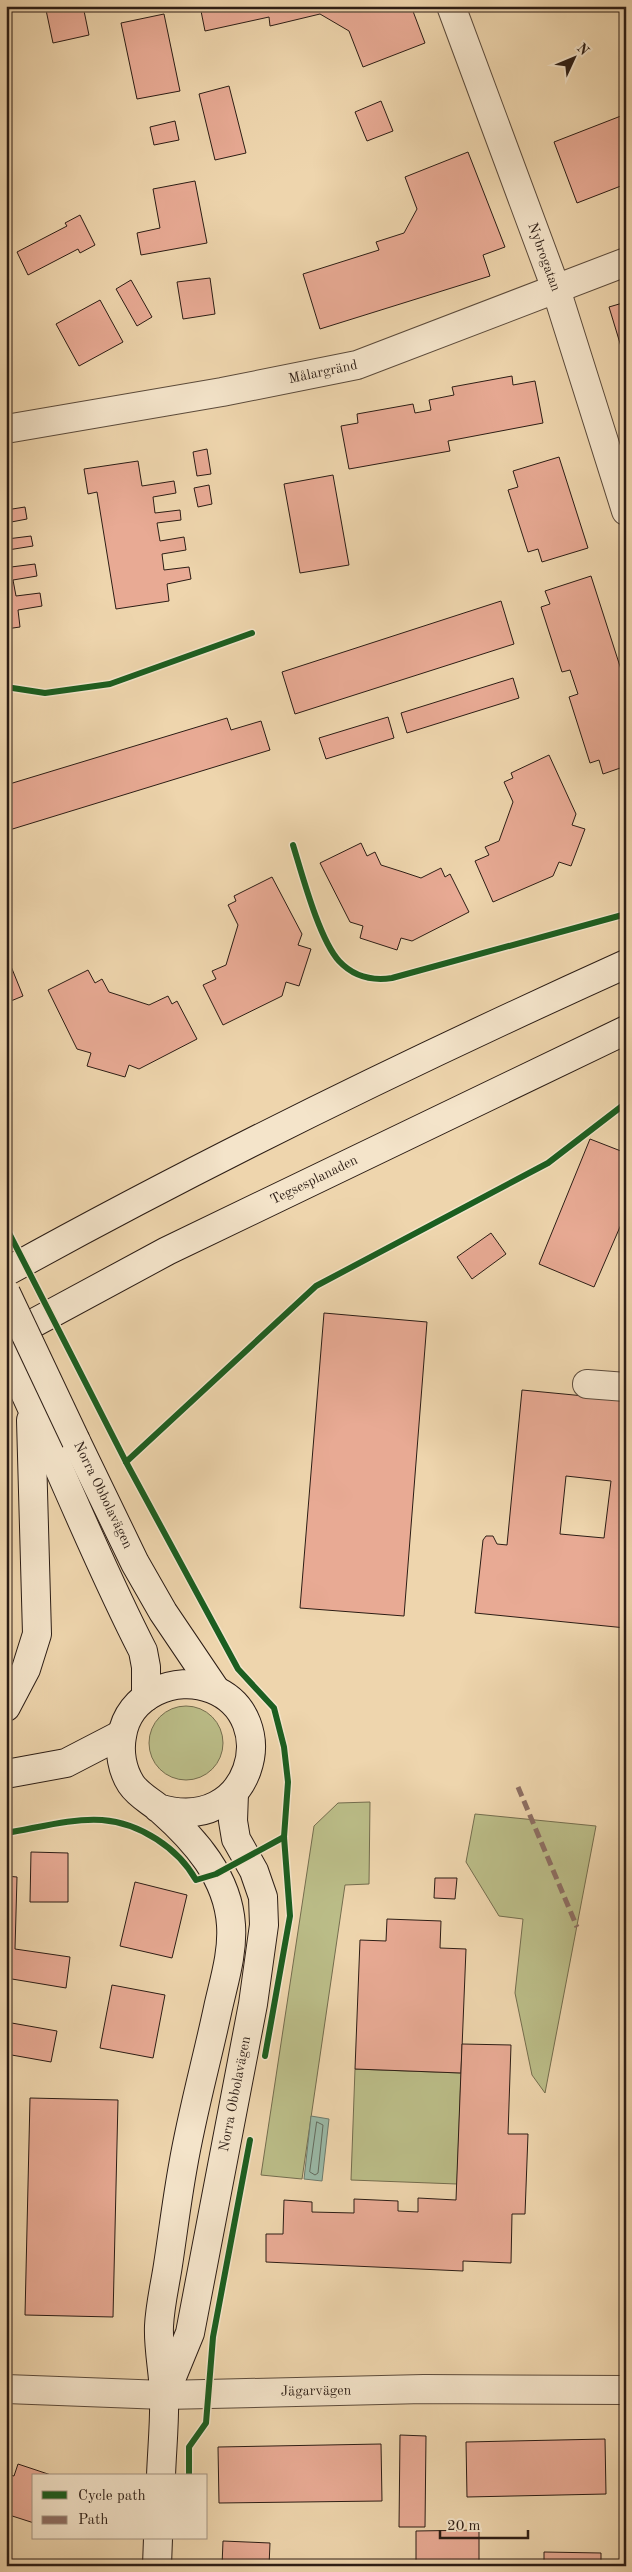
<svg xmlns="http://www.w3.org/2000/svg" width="632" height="2572" font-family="'Old Standard TT',serif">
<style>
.green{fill:#bbbd88;stroke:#746d4e}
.water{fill:#9ab9a7;stroke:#6e7b6d}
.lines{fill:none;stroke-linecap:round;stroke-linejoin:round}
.shore{stroke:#636b5e;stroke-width:1}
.building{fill:#e8aa94;stroke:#2c1d15;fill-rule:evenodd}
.street-casing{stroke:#5c4b3b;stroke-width:30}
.secondary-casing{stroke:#2c1d15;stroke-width:30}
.street{stroke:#f4e4ca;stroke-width:28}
.secondary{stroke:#f4e4ca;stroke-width:28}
.secondary-bridge-casing{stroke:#2c1d15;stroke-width:30;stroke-linecap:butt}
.secondary-bridge{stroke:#f4e4ca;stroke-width:28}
.quiet{stroke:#8d6e63;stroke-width:5;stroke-dasharray:10 5;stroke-linecap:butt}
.cycleway-casing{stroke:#f4e4ca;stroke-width:9}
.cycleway{stroke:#1b5e20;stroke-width:6}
.labels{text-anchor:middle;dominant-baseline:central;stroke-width:4;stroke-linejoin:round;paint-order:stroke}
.street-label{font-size:14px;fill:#2c1d15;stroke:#f4e4ca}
</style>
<rect width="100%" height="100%" fill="#eed5ad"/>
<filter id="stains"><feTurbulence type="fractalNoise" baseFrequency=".004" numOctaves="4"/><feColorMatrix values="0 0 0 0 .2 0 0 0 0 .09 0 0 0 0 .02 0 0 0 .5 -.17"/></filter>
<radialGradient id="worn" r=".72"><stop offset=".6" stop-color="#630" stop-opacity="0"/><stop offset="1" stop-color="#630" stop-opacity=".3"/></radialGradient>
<g class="green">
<circle cx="186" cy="1743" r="37"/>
<polygon points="370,1802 369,1884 345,1885 302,2179 261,2175 314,1826 338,1803"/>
<polygon points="475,1814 596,1826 545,2093 532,2075 515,1993 523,1919 499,1916 466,1862"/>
<polygon points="355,2069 461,2073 457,2184 351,2180"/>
</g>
<polygon class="water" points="311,2116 329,2119 322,2181 304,2179"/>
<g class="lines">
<polygon class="shore" points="317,2122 323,2125 318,2173 315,2175 310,2172"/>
</g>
<g class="building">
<polygon points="63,6 83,6 89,35 53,43 46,10"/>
<polygon points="200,6 411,6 425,43 363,67 349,31 320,14 270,26 269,17 205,31"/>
<polygon points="164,14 180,91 137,99 121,23"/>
<polygon points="229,86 246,153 215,160 199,94"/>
<polygon points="381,101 393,131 367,141 355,112"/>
<polygon points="626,114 626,184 577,203 554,142"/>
<polygon points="175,121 179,140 154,145 150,127"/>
<polygon points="468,152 505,247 483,255 490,276 320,329 303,274 379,250 376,242 404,233 417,209 405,177"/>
<polygon points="195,181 207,243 141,255 137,233 160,228 153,189"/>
<polygon points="80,215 95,245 80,253 78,249 28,275 17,252 67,226 65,223"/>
<polygon points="210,278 215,314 183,319 177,282"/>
<polygon points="131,280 152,317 137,326 116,289"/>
<polygon points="100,300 123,342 79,366 56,324"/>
<polygon points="626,302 626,363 609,307"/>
<polygon points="512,376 513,385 535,381 543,423 448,441 450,451 349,469 341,426 358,423 357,414 413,404 415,413 431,410 429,400 454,395 452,387"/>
<polygon points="207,449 211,474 197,476 193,452"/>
<polygon points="559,457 588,548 542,562 538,549 528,552 508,490 518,487 513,471"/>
<polygon points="138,461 142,486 174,481 176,493 153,497 155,513 180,510 181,520 157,523 160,541 184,537 186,550 162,554 164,570 189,567 191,579 167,584 169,601 116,609 97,492 88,494 84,469"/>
<polygon points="333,475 349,565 300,573 284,484"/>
<polygon points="209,485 212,504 198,507 194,488"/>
<polygon points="25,507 27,519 6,523 6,510"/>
<polygon points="6,536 7,539 31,536 33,546 8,550 11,567 35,564 37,576 13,580 16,596 40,593 42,606 18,610 20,627 6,629"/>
<polygon points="591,576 626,685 626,766 603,774 599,760 590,763 569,697 578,694 570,670 562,672 541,607 550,604 545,591"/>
<polygon points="501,601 514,644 295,714 282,672"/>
<polygon points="513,678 519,698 407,733 401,713"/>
<polygon points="388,717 394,738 326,759 319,738"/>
<polygon points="227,718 231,730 261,721 270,750 6,831 6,785"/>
<polygon points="549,755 576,814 572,825 585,829 571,866 559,862 553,876 493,902 475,861 489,855 485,847 499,841 513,802 504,782 513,778 511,773"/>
<polygon points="361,843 367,856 375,852 381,865 403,872 421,878 441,868 445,877 450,874 469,912 412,941 401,938 397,950 360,938 363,926 350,922 320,863"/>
<polygon points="272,877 302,934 298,945 311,949 299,986 286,982 282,996 223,1025 203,985 216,979 212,971 226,965 238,925 228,905 236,901 234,896"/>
<polygon points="6,954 23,996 6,1003"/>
<polygon points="88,970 95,983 102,979 109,992 149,1005 168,996 172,1004 177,1001 197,1039 139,1069 129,1065 125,1077 87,1066 91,1053 77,1049 48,990"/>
<polygon points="590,1139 626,1153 626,1213 594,1287 539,1264"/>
<polygon points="491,1233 506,1254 472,1279 457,1257"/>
<polygon points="324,1313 427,1322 404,1616 300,1608"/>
<path d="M522,1390L626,1400V1628L475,1613L483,1540L486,1536H493L497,1544L507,1545ZM566,1476L611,1481L604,1538L560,1534Z"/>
<polygon points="31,1852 68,1853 68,1902 30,1902"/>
<polygon points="6,1876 17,1877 15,1949 70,1957 66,1988 6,1978"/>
<polygon points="435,1878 457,1878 455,1899 434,1898"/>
<polygon points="135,1882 187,1895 172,1958 120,1946"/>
<polygon points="387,1919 441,1921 440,1948 466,1949 461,2073 355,2069 360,1940 386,1941"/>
<polygon points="112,1985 165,1995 153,2058 100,2048"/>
<polygon points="6,2022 57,2031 51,2062 6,2054"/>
<polygon points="462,2044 511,2045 508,2134 528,2134 525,2214 512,2214 511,2263 463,2261 463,2271 266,2262 266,2234 283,2234 284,2200 312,2202 312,2212 354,2213 354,2199 398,2201 398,2211 418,2212 418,2198 456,2200"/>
<polygon points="30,2098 118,2100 113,2317 25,2315"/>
<polygon points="400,2435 426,2436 425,2527 399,2527"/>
<polygon points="605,2439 606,2494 467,2497 466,2442"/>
<polygon points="381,2444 382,2501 219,2503 218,2447"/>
<polygon points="18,2464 54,2476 34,2476 34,2523 6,2514 6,2474 14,2476"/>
<polygon points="479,2530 479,2566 416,2566 416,2531"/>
<polygon points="223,2541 270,2543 269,2566 222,2566"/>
<polygon points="544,2552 601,2553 601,2566 544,2566"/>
</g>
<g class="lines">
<defs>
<g id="street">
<polyline points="451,6 556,289 626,511"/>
<polyline points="6,429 222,392 357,365 626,262"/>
<polyline points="587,1384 626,1387"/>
<polyline points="6,2389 164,2395 424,2389 626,2390"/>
</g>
<g id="secondary">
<path d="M6,1272C208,1160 416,1059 626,964"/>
<polyline points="6,1338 167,1251 626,1030"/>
<path d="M6,1353C54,1451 93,1554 143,1651L146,1667V1697"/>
<polyline points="76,1441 135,1563 163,1612 215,1689"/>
<polyline points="6,1707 26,1669 37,1634 31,1420"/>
<polyline points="6,1774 66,1763 122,1734"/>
<path d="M158,1808C252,1837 283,1717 212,1689C175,1674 128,1695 122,1736C119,1752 122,1770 131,1784C139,1796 151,1801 161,1810C195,1840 228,1877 231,1925C233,1953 224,1981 218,2008C207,2060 192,2113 183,2166C177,2199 173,2232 168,2265C165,2285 160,2305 159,2326C158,2347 163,2370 164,2392C165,2420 162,2448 161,2476"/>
<polyline points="167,2389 190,2333 253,2004 264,1925 263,1897 254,1871 236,1839 233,1821 234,1793"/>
<polyline points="157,2566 158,2538"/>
</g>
</defs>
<use href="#street" class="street-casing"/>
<use href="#secondary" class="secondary-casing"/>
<use href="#street" class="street"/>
<use href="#secondary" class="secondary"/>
<defs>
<polyline id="secondary-bridge" points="6,1293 76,1441"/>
</defs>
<use href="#secondary-bridge" class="secondary-bridge-casing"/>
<use href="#secondary-bridge" class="secondary-bridge"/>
<polyline class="quiet" points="518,1787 577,1927"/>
<defs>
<g id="cycleway">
<polyline points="6,687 45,693 110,684 252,633"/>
<path d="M293,845C302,874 319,939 339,961C353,976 372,981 392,978L626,914"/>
<polyline points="6,1227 126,1462 238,1669 274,1708 284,1747 288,1782 284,1837 290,1916 265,2056"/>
<polyline points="126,1462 316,1286 548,1163 626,1103"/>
<path d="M6,1833C37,1828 71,1818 102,1820C140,1823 178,1848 196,1880L216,1874L284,1837"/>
<polyline points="189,2476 189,2447 206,2423 213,2337 250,2140"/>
</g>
</defs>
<use href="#cycleway" class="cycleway-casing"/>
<use href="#cycleway" class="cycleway"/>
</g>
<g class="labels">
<g class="street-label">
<text transform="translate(544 257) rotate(70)">Nybrogatan</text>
<text transform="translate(323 372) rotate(-12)">Målargränd</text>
<text transform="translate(314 1180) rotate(-26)">Tegsesplanaden</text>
<text transform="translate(103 1495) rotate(64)">Norra Obbolavägen</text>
<text transform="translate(235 2094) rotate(-79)">Norra Obbolavägen</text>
<text transform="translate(316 2391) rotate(-1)">Jägarvägen</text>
</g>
</g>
<rect width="632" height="2572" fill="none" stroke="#eed5ad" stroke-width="25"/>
<rect x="8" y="8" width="617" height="2557" fill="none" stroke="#2c1d15" stroke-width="2.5"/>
<rect x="12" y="12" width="607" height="2547" fill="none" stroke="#2c1d15"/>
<rect x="32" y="2474" width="175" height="65" fill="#f4e4ca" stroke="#a49482"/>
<rect x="42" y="2491" width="25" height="8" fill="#1b5e20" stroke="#a49482"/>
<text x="78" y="2500" font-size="15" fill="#2c1d15">Cycle path</text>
<rect x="42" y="2516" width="25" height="8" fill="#8d6e63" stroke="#a49482"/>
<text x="78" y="2524" font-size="15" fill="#2c1d15">Path</text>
<g transform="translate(574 58) rotate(46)" stroke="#f4e4ca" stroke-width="4" paint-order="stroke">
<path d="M0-4L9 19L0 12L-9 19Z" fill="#2c1d15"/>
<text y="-8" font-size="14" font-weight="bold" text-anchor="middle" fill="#2c1d15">N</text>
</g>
<path d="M440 2530v8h88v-8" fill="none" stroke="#2c1d15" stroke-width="2.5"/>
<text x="447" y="2530" font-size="15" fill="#2c1d15" stroke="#f4e4ca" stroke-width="4" paint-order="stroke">20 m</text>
<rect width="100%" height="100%" filter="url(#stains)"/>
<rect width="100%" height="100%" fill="url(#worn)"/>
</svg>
